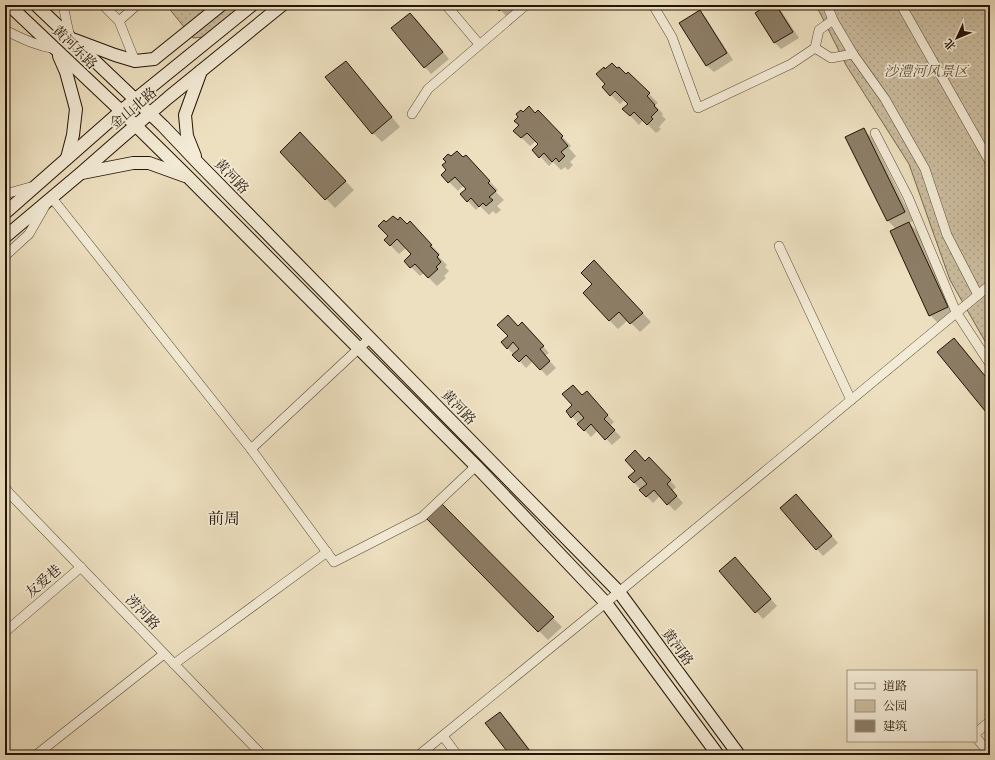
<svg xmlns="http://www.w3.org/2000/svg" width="995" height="760" font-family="'Gentium Book Plus','Noto Serif SC',serif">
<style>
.green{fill:url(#green-dots);stroke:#786853}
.shadow{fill:#0003}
.building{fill:#8d7e67;stroke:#241406}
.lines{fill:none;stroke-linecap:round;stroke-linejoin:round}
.street-casing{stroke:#564734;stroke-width:10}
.secondary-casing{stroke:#241406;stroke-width:14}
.street{stroke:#f3ebd6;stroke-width:9}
.secondary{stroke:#f3ebd6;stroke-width:12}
.labels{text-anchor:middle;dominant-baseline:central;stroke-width:3.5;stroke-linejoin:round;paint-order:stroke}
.street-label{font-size:14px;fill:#241406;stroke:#f3ebd6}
.park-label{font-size:14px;font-style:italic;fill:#5e4f3c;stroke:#f3ebd6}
.quarter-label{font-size:16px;fill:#241406;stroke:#f3ebd6}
</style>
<defs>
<pattern id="green-dots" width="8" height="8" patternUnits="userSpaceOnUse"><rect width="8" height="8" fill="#cbbda0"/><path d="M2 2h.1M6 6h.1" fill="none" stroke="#aea288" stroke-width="1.8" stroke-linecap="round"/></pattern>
</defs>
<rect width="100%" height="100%" fill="#ede0c0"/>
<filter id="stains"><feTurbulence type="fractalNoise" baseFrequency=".005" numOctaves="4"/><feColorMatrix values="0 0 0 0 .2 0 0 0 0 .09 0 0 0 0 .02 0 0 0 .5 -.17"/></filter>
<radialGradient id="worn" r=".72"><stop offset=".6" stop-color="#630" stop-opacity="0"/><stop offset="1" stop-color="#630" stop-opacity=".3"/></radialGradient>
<g class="green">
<polygon points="168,5 244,5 204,37 193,38 167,6"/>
<polygon points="816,5 990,5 990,350 950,280 909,164 846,65"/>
</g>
<g class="shadow">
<polygon points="496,5 520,5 506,16"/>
<polygon points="770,5 776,5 780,9 799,38 781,49 775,43 756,14"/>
<polygon points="699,11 706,18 733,60 714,72 707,66 680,24"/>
<polygon points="410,14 417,20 449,59 431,74 425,67"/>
<polygon points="346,62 354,71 400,127 382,142 373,133 327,78"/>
<polygon points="606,70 626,75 628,73 658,103 655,105 663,114 662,116 666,119 659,127 661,129 656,133 643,120 639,125 624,109 629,104 625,99 620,104 603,87 607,84"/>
<polygon points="523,114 536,114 547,120 571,146 569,148 576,156 570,162 573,165 568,170 565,167 561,170 553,162 549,166 534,150 540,144 536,141 530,146 515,131 520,125"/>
<polygon points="863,129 872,138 913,221 909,223 918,232 956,316 939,324 930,315 896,229 888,221"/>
<polygon points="309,143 354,190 335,208 281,152"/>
<polygon points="451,158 463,158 474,165 498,190 496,192 504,200 497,206 501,210 496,214 493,211 489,215 480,206 476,210 461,194 467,189 464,185 458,191 442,175 448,170"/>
<polygon points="398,221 418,231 440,254 438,256 447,265 445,267 449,271 444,276 446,278 437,286 424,273 420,276 405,261 412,254 406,248 399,254 385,240 389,236 386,223"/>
<polygon points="603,271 651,322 640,332 628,320 618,329 609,320 593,285"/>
<polygon points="518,327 529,330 549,353 545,356 556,368 547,376 533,361 526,368 502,342"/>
<polygon points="954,340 963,348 990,382 990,416"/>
<polygon points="583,397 593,399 614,422 610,426 621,437 612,445 598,430 591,437 567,411"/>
<polygon points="645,462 656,465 676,487 672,491 683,503 675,511 660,496 653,503 629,477"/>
<polygon points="802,502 838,543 823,556 817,549"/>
<polygon points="439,503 562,627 548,640 426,516"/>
<polygon points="741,565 777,606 763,619 720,571"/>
<polygon points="500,713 509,722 534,755 511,755"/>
<polygon points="643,752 647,755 639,755"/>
</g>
<g class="building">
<polygon points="494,5 506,5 499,11"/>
<polygon points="768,5 776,5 793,32 774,43 755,13"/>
<polygon points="700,10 727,53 706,66 679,23"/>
<polygon points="410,13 443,52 424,68 391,28"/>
<polygon points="346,61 392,117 372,134 325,77"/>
<polygon points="612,63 617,68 619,67 626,74 628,72 650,93 647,96 655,105 654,106 658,110 651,117 653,119 647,125 634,112 630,116 622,109 628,104 615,91 610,96 602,87 605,84 596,74 604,67 605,69"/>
<polygon points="529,106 535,113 538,110 563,136 561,138 568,146 561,152 565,156 559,162 556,158 552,162 544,153 539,158 532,150 538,144 527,133 521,138 513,131 519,125 514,121 518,117 516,114 521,110 523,112"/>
<polygon points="864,128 905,212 887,221 845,137"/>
<polygon points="300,132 346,181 325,200 280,152"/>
<polygon points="457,151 463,157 466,155 490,181 488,183 496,191 489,197 493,200 486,206 483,203 479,207 471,198 467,202 460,194 466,189 455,177 448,183 441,175 446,170 442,165 446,162 443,159 448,154 451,156"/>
<polygon points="393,216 398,220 400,217 407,224 410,221 432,245 430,246 439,255 437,257 441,262 436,267 438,269 428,278 415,264 410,268 404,261 411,254 397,239 390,246 384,240 388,236 378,226 384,220 386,222"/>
<polygon points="909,222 948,307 929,316 890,231"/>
<polygon points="594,260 643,313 630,324 619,312 609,321 583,293 592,284 581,273"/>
<polygon points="508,315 518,326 522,322 544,346 540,349 550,361 540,370 526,355 519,362 512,355 519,349 513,342 507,349 501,342 508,336 497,325"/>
<polygon points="954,338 990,382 990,417 937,352"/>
<polygon points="573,385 582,395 587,391 608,415 604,419 615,430 605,440 591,424 584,431 577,424 584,418 578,411 571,418 566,411 572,405 562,394"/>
<polygon points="635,450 645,461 649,457 671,480 667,484 677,496 667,505 654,490 646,497 639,490 647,484 641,477 634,483 628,477 635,471 625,460"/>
<polygon points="796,494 832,536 816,550 780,508"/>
<polygon points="439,501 554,617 538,632 424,516"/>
<polygon points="735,557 771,599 755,613 719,571"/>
<polygon points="500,712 533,755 510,755 485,723"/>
</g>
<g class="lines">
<defs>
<g id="street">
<polyline points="63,5 70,38"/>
<polyline points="103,5 119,21 135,61"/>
<polyline points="446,5 479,44"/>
<polyline points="653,5 672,37 698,108 791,64 815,48 819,30 833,20"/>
<polyline points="827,5 833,20 853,54 885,99 925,169 947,235 978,295"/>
<polyline points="901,5 990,162"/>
<polyline points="119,21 137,5"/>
<path d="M5,30C22,39 37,46 56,49"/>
<polyline points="815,48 831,58 853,54"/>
<polyline points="412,114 428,89 526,5"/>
<polyline points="875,133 908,197 956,312 990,364"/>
<polyline points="5,194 34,186"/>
<polyline points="52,198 251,449 334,562 422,517 476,466"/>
<polyline points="779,246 851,400"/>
<polyline points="5,256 29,234 45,206"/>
<polyline points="251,449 370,338"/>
<polyline points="5,487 9,493 262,755"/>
<polyline points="5,632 81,567"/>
<polyline points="174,664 327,552"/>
<polyline points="976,733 990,721"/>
<polyline points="443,736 457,755"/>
<polyline points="976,737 990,755"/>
<polyline points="36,755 164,654"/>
<polyline points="419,755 619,592 990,285"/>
</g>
<g id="secondary">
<polyline points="9,5 121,111 188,177 476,466 606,603 718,755"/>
<polyline points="36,5 163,126 199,164 619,592 739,755"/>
<polyline points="75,40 115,55 135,61 154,59 221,5"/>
<polyline points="59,56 66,72 76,109 73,135 67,158"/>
<polyline points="195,156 187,136 185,115 201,71"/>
<polyline points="82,173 133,163 149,163 185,176"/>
<polyline points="5,213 121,111 252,5"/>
<polyline points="5,237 81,173 121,138 169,97 282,5"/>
</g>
</defs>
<use href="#street" class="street-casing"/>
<use href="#secondary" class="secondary-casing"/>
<use href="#street" class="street"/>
<use href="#secondary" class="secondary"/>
</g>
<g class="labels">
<g class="street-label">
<text transform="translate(75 47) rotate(44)">黄河东路</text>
<text transform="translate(133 108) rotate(-40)">金山北路</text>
<text transform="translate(232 176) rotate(46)">黄河路</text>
<text transform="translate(459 407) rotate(46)">黄河路</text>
<text transform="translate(43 581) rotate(-41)">友爱巷</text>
<text transform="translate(143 612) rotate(46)">涝河路</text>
<text transform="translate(678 647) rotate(54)">黄河路</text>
</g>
<g class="park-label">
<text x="926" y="71">沙澧河风景区</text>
</g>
<g class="quarter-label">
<text x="224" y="518">前周</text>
</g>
</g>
<rect width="995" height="760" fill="none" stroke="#ede0c0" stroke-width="20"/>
<rect x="6" y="6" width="983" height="748" fill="none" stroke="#241406" stroke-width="2"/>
<rect x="10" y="10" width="975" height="740" fill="none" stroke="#241406"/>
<rect x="847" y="670" width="130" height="72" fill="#f3ebd6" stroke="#a09583"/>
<rect x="855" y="683" width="20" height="6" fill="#f3ebd6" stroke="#a09583"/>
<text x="883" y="690" font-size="12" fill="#241406">道路</text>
<rect x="855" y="700" width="20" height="12" fill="#cbbda0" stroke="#a09583"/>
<text x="883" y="710" font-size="12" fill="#241406">公园</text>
<rect x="855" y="720" width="20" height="12" fill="#8d7e67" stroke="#a09583"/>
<text x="883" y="730" font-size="12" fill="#241406">建筑</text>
<g transform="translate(957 38) rotate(226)" stroke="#f3ebd6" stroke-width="3" paint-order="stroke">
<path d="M0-3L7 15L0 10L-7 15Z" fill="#241406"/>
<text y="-6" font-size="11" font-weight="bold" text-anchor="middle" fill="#241406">北</text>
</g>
<rect width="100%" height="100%" filter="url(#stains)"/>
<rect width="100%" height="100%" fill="url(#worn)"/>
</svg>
